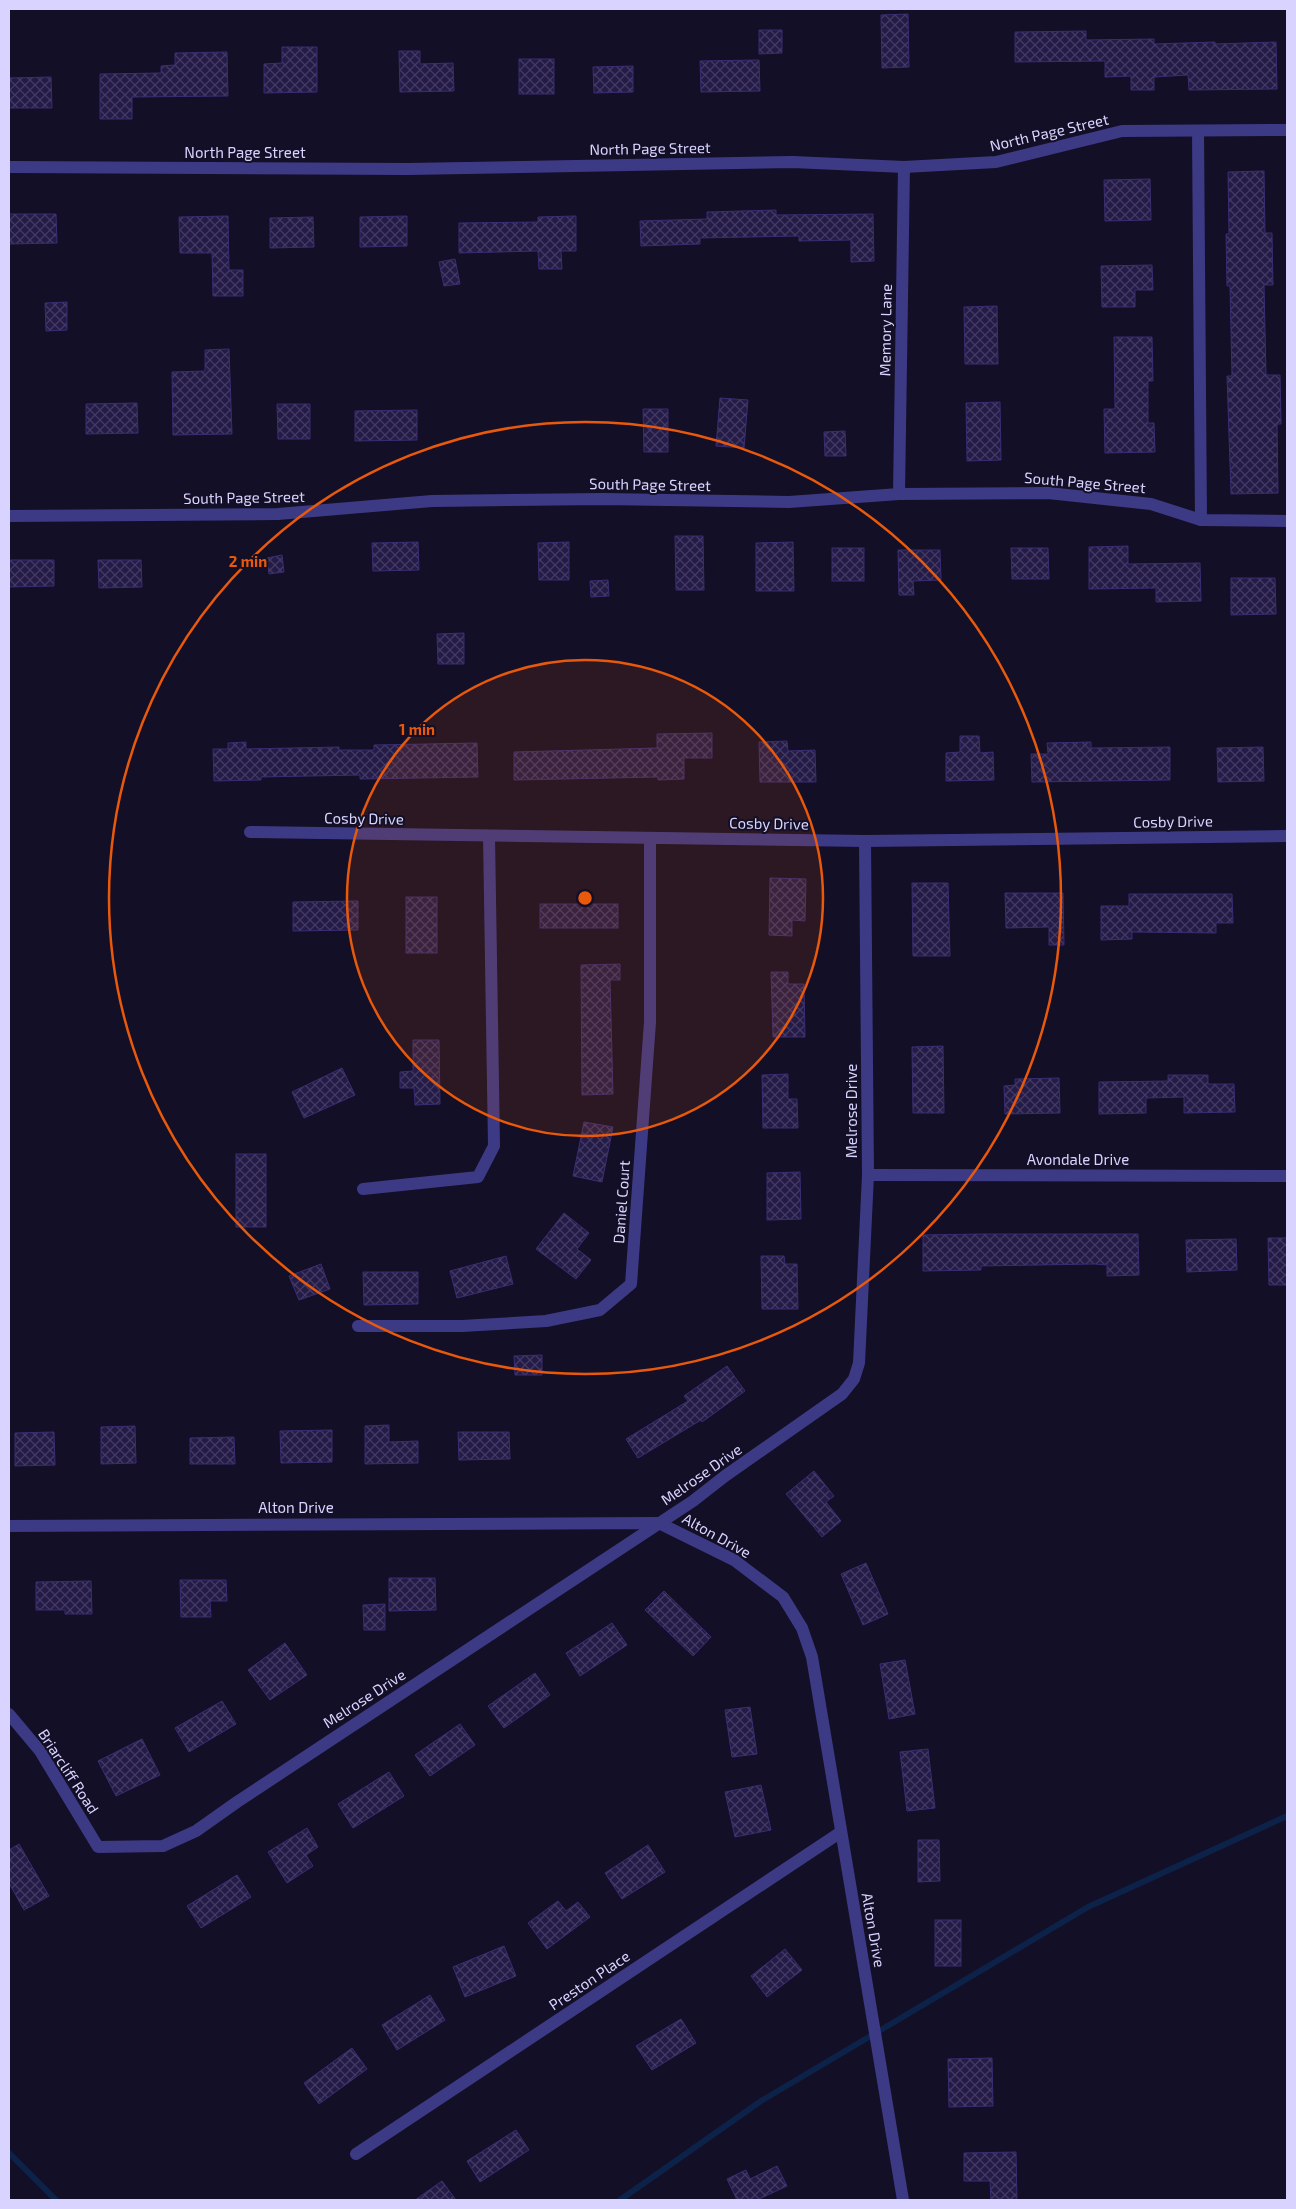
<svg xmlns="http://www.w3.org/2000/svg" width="1296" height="2209" font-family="'Exo 2',sans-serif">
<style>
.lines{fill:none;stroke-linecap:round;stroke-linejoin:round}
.stream{stroke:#0c2248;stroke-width:6}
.building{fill:url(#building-cross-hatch);stroke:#3b2d73}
.minor{stroke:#3d3a85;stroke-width:12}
.ring{fill:none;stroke:#e8590c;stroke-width:2.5}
.labels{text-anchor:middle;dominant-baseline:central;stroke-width:4;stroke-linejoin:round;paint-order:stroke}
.street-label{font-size:15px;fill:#d9d4ff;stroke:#130f26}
.centre{fill:#e8590c;stroke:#130f26;stroke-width:2.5}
.ring-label{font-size:15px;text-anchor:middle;font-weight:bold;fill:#e8590c;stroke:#130f26;stroke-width:4;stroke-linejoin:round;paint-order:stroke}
</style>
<defs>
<pattern id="building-cross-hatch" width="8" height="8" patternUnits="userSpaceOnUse" patternTransform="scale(1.25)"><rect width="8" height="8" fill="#241b47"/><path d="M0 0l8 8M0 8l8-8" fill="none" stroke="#433b63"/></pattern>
</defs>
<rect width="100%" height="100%" fill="#130f26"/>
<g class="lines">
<g class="stream">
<polyline points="9,2153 56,2200"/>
<polyline points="620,2200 761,2101 1088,1907 1287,1816"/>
</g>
</g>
<g class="building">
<polygon points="908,14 909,67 882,68 881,15"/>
<polygon points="759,30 782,30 782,53 759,54"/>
<polygon points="1086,31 1086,40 1154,39 1154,44 1215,42 1215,44 1276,42 1277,89 1189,90 1188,75 1154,77 1154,90 1131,90 1131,76 1105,77 1105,61 1015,62 1015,32"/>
<polygon points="282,47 317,47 317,92 264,93 264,64 282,63"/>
<polygon points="399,51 420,51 420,64 453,63 454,91 400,92"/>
<polygon points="227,52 228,96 132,97 132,119 100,119 100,74 161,73 161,66 175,65 175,53"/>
<rect x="519" y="59" width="35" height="35"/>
<polygon points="759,60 760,91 701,92 700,61"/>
<polygon points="633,66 633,92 594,93 593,67"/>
<polygon points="51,77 52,108 9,108 9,78"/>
<polygon points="1264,171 1265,233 1272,233 1273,285 1264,285 1266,375 1280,375 1281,424 1277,424 1278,493 1231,494 1227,376 1232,376 1230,286 1227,286 1226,234 1229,234 1228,172"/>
<polygon points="1150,179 1151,220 1105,221 1104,180"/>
<polygon points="776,210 776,215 873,214 874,261 851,262 851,240 799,241 799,236 700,238 700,244 641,246 640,221 707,219 707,212"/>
<polygon points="9,214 56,214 57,243 9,244"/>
<polygon points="228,216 229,270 243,270 243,296 213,296 212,253 180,253 179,217"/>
<polygon points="407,216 407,246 360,247 360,217"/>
<polygon points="576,216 576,251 561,251 562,269 539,269 538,251 459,253 459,223 538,222 538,217"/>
<polygon points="313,217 314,247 270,248 270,218"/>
<polygon points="455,259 460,284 444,286 439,262"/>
<polygon points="1152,265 1153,290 1135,290 1135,307 1102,307 1101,266"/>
<polygon points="67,302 67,330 46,331 45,303"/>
<polygon points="997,306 998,364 965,364 964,307"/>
<polygon points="1114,337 1152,337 1153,381 1148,381 1148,423 1154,423 1155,452 1105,453 1104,409 1115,409"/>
<polygon points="229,349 232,434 173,435 172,372 205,371 205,350"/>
<polygon points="720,398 748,400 744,448 716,446"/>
<polygon points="1000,402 1001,460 967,461 966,403"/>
<polygon points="137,403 138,433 86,434 86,404"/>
<polygon points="277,404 310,404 310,439 278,439"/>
<polygon points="643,409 668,409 668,452 644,452"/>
<polygon points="417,410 417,440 355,441 355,411"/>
<polygon points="845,431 846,456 825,456 824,432"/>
<polygon points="675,536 703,536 704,590 676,590"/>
<polygon points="418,542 419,570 373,571 372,543"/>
<polygon points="569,542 569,580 539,580 538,543"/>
<polygon points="793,542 794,591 756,591 756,543"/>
<polygon points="1128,546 1128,564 1200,563 1201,601 1156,602 1156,588 1089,589 1089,547"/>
<rect x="832" y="548" width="32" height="33"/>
<polygon points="1011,548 1048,548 1049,579 1012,579"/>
<polygon points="898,550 940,550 941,580 913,581 914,595 899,595"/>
<polygon points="282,555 284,572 269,574 267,558"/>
<polygon points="9,560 54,560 54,586 9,587"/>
<polygon points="98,560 141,560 142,587 99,588"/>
<polygon points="1231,578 1275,578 1276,614 1231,615"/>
<polygon points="608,580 609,596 591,597 590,581"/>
<polygon points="464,633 464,664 438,664 437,634"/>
<polygon points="712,733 712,758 684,758 684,779 658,780 658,777 514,780 514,752 657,748 657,734"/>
<polygon points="960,736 979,736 980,753 993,752 994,780 946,781 946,753 960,752"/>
<polygon points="787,741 788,751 815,750 816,782 760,782 759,742"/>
<polygon points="246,742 246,749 339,747 339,750 374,750 374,745 477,743 478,777 360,779 360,775 261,777 261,780 214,781 213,749 228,749 228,743"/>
<polygon points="1091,742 1091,748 1170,747 1170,780 1032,782 1031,754 1048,754 1047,743"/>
<polygon points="1263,747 1264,781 1218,782 1217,748"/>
<polygon points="770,878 806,879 805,921 792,920 792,936 769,935"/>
<polygon points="912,883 948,883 950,956 913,956"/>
<polygon points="1005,893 1063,893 1064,945 1049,945 1049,927 1006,928"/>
<polygon points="1129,894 1232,894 1233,923 1216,923 1216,933 1132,932 1132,939 1101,940 1101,906 1129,906"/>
<rect x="406" y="897" width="31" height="56"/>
<polygon points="358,901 358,930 293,931 293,902"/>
<rect x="540" y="904" width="78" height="24"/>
<polygon points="620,964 620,980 610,980 613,1094 582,1095 581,965"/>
<polygon points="771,972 788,972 788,984 804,984 805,1037 773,1037"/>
<polygon points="413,1040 439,1040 440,1104 415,1105 414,1088 400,1088 400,1072 413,1071"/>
<polygon points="943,1046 944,1113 913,1113 912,1047"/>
<polygon points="342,1068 355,1095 304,1118 292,1092"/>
<polygon points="788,1074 788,1099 797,1099 798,1128 763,1128 762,1075"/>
<polygon points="1168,1075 1208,1075 1208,1084 1234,1084 1235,1112 1184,1113 1184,1097 1146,1098 1146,1113 1099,1114 1099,1082 1168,1081"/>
<polygon points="1059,1078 1060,1113 1005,1114 1004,1086 1015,1085 1015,1079"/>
<polygon points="584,1122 613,1127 602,1182 573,1176"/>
<rect x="236" y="1154" width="30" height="73"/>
<polygon points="800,1172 801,1219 767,1220 767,1173"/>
<polygon points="564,1213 589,1233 577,1249 591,1260 576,1279 536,1249"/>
<polygon points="981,1234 1138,1234 1139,1275 1107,1276 1107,1265 1094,1264 981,1266 981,1270 923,1271 923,1235"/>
<polygon points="1268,1238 1287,1238 1287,1285 1269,1285"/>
<polygon points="1236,1239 1237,1270 1187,1272 1186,1240"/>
<polygon points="506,1256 513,1284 457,1298 450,1271"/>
<polygon points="761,1256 784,1256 785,1264 797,1264 798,1309 762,1309"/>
<polygon points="321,1264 330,1289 299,1300 289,1276"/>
<polygon points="363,1272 418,1272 418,1304 364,1305"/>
<polygon points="542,1355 542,1375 515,1375 514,1356"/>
<polygon points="727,1366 745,1391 702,1422 701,1420 638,1458 626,1439 688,1401 684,1396"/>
<polygon points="389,1425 389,1442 418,1441 418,1463 365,1464 365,1426"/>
<polygon points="135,1426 136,1463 101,1464 101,1427"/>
<polygon points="332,1430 332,1462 281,1463 280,1431"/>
<polygon points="54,1432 55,1465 15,1466 15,1433"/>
<polygon points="458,1432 509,1432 510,1459 459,1460"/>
<polygon points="234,1437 235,1464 190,1464 190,1438"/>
<polygon points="814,1471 834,1496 826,1502 841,1521 822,1537 786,1494"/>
<polygon points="866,1563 888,1614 863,1625 841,1574"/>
<polygon points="389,1578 435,1578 436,1610 389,1611"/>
<polygon points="180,1580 226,1580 227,1601 210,1601 211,1617 181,1617"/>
<polygon points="91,1581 92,1614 65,1614 65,1610 36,1610 36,1582"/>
<polygon points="664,1591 711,1637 693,1656 645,1610"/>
<polygon points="385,1604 385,1630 364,1630 363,1605"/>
<polygon points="612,1623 627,1645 580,1676 566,1653"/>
<polygon points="285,1643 307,1675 270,1700 248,1670"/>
<polygon points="905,1660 915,1714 889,1719 880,1664"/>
<polygon points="535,1673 550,1695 504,1728 488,1706"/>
<polygon points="222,1701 236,1724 189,1752 175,1728"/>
<polygon points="750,1707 757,1754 732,1757 725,1710"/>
<polygon points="460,1724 475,1745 430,1776 415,1755"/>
<polygon points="142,1739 160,1775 116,1796 98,1761"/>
<polygon points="928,1749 935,1808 907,1811 900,1752"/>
<polygon points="389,1772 404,1796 353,1828 338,1804"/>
<polygon points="761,1785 771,1830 735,1837 725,1792"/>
<polygon points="307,1828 318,1847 306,1855 313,1866 287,1883 268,1852"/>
<polygon points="918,1840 939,1840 940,1881 918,1882"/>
<polygon points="19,1844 49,1896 24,1910 9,1883 9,1850"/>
<polygon points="648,1845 665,1872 622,1899 605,1873"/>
<polygon points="237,1875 251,1897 201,1928 187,1906"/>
<polygon points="558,1901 566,1911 578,1902 590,1917 547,1949 528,1923"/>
<rect x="935" y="1920" width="26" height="46"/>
<polygon points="504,1946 516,1976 465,1997 453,1967"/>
<polygon points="785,1949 802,1970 767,1997 751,1976"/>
<polygon points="430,1995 445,2020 397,2050 382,2025"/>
<polygon points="681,2019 696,2043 652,2070 636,2046"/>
<polygon points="352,2048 367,2069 319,2104 304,2083"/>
<polygon points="992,2058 993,2106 949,2107 948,2059"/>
<polygon points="516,2130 529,2150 480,2182 467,2161"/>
<polygon points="1016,2152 1017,2200 991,2200 990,2181 964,2181 964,2153"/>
<polygon points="777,2166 787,2186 757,2200 737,2200 727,2179 746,2170 750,2179"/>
<polygon points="442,2181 456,2200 415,2200"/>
</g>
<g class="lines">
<g class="minor">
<polyline points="1198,131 1201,520"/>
<polyline points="9,167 408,169 793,162 904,167 996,162 1122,131 1287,130"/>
<polyline points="899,494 904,167"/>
<polyline points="9,516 278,514 432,501 604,499 789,502 899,494 1048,493 1151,504 1201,520 1287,521"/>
<polyline points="250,832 865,841 1287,836"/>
<polyline points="868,1175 1287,1176"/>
<polyline points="363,1189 478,1177 494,1146 489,836"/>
<polyline points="358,1326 462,1326 546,1321 600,1310 631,1284 650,1022 650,838"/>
<polyline points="9,1526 659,1523 734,1560 783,1597 802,1628 812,1657 903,2200"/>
<polyline points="9,1714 40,1751 98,1847 163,1846 196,1831 237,1802 693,1501 725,1476 842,1394 854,1379 859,1363 868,1175 865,841"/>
<polyline points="356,2154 841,1832"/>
</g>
</g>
<circle cx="585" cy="898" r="238" fill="#e8590c" fill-opacity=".12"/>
<g class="ring">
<circle cx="585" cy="898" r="238"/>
<circle cx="585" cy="898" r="476"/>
</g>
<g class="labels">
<g class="street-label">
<text transform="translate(1049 132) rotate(-13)">North Page Street</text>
<text transform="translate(650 148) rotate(-1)">North Page Street</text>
<text x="245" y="152">North Page Street</text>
<text transform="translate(885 330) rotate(-89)">Memory Lane</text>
<text transform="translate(1085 482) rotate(5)">South Page Street</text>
<text transform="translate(650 484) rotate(1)">South Page Street</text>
<text transform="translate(244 497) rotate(-1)">South Page Street</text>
<text transform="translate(364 818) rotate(1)">Cosby Drive</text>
<text transform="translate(1173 821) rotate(-1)">Cosby Drive</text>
<text transform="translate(769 823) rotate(1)">Cosby Drive</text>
<text transform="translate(851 1111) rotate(-90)">Melrose Drive</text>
<text x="1078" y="1159">Avondale Drive</text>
<text transform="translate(621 1202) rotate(-86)">Daniel Court</text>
<text transform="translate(701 1474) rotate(-35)">Melrose Drive</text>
<text x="296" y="1507">Alton Drive</text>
<text transform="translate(717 1535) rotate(29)">Alton Drive</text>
<text transform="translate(364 1698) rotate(-33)">Melrose Drive</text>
<text transform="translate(69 1771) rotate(57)">Briarcliff Road</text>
<text transform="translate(874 1930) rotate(80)">Alton Drive</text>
<text transform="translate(589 1980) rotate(-34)">Preston Place</text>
</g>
</g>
<circle cx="585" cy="898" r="8" class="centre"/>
<g class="ring-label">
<text x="248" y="567">2 min</text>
<text x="417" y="735">1 min</text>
</g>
<rect width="1296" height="2209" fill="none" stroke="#d9d4ff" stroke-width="20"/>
</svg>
